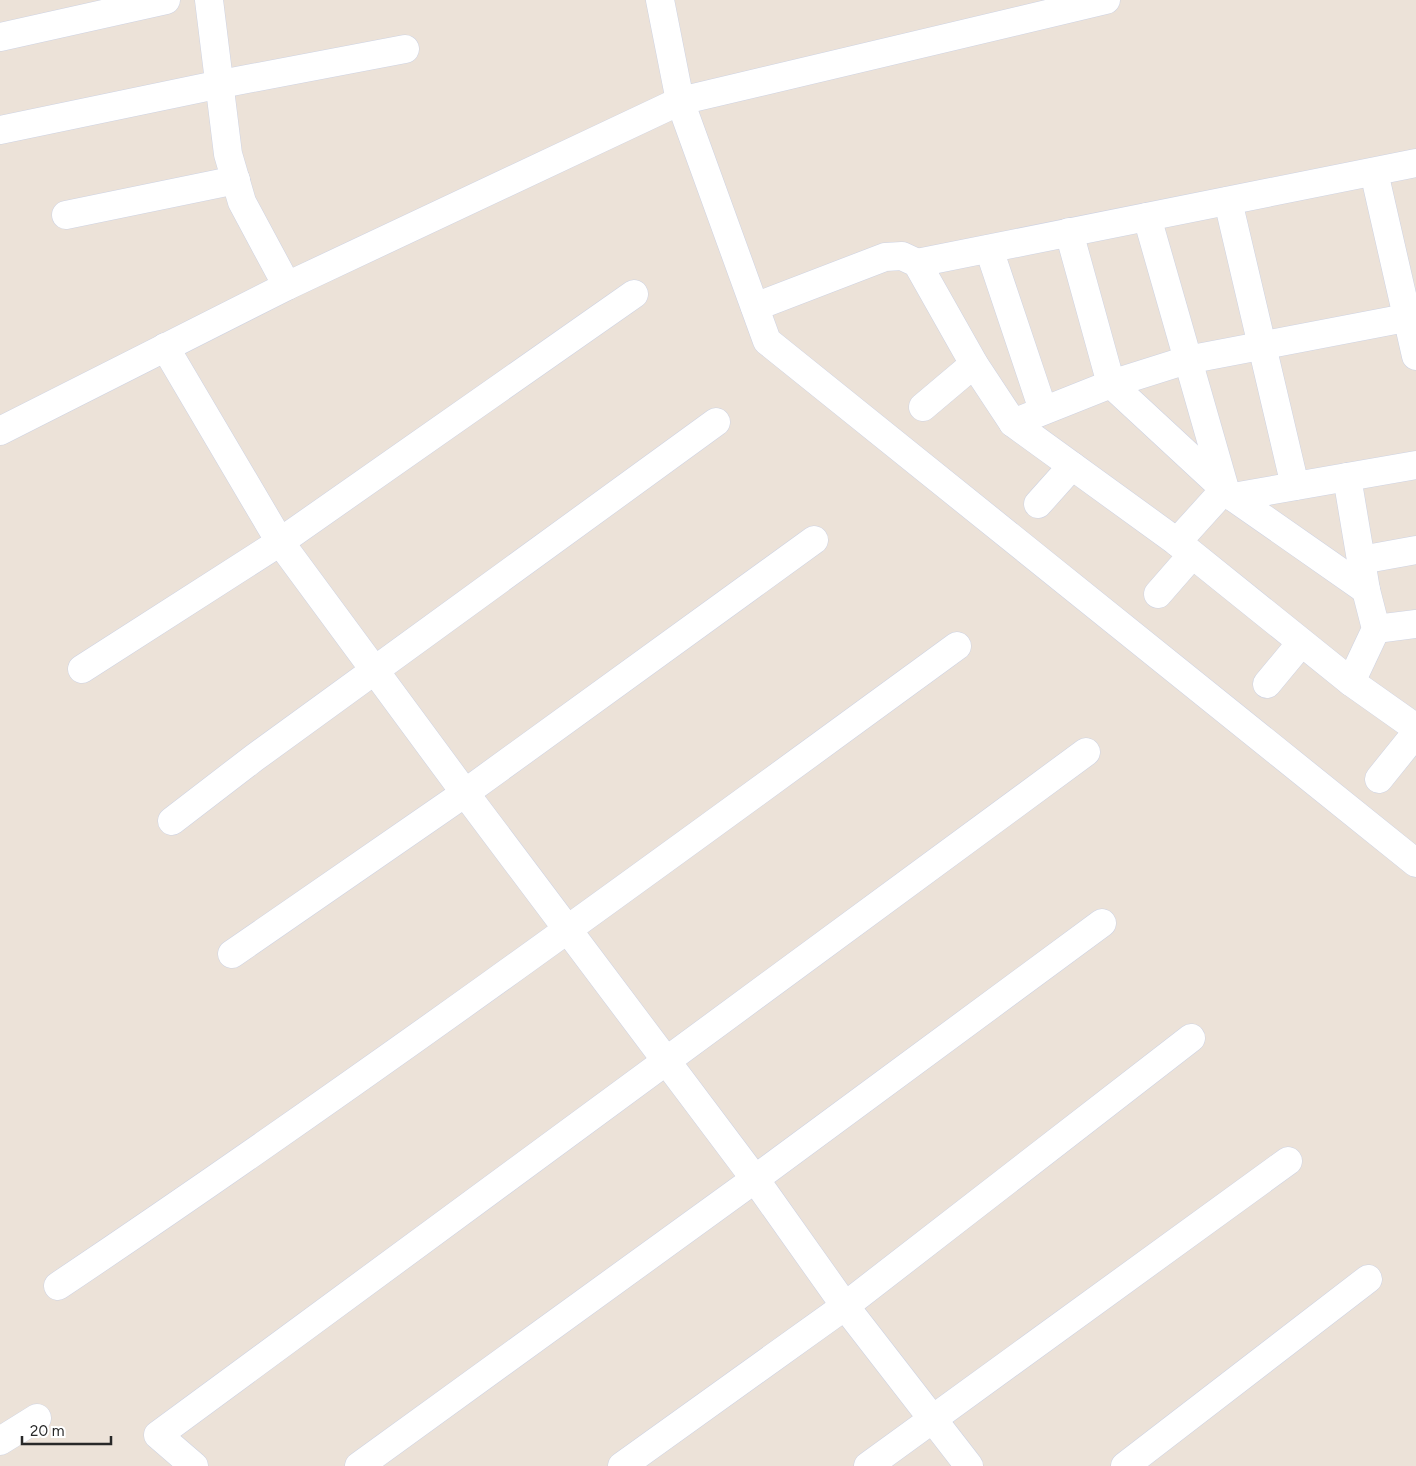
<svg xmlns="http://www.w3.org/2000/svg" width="1416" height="1466" font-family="Figtree,sans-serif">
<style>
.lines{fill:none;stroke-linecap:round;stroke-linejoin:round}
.minor-casing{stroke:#ced3e3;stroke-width:29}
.minor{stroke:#fff;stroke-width:28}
</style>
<rect width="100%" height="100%" fill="#ece2d8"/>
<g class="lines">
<defs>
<g id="minor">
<polyline points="209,0 228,154 242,202 287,286"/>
<polyline points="660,0 680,101 767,341 1416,863"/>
<polyline points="0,37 166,0"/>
<polyline points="0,130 221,84 405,49"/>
<polyline points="1374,172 1416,356"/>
<polyline points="1228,201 1295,486"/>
<polyline points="66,215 236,180"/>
<polyline points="1147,217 1225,489"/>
<polyline points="1069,232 1111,384 1233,497 1366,590"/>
<polyline points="989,249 1043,410"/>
<polyline points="917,263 1416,163"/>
<polyline points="755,307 885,257 902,256 917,263 974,364 1013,423 1177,542 1351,682 1416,728"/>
<polyline points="165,347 280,542 465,793 755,1179 845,1306 969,1466"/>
<polyline points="923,407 974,364"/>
<polyline points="1013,423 1111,384 1187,360 1416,316"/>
<polyline points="0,431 287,286 680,101 1106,0"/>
<polyline points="1347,477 1366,590 1376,629 1351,682"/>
<polyline points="1233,497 1416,465"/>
<polyline points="1038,504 1072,466"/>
<polyline points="1177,542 1225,489"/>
<polyline points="1361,560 1416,550"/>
<polyline points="1158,594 1192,555"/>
<polyline points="1376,629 1416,624"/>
<polyline points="82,669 280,542 634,294"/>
<polyline points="1267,684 1301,643"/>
<polyline points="1379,779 1416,733"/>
<polyline points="172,821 254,758 716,422"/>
<polyline points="232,954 465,793 814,540"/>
<path d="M58,1286C363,1081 660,863 957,646"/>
<polyline points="0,1441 37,1418"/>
<polyline points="194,1466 158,1435 1086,752"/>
<polyline points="359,1466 755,1179 1102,923"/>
<polyline points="622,1466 845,1306 1191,1038"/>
<polyline points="868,1466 1288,1161"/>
<polyline points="1125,1466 1368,1279"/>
</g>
</defs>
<use href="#minor" class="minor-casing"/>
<use href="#minor" class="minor"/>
</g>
<path d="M22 1436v8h89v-8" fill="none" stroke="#282828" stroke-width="2.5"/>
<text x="30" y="1436" font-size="15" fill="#282828" stroke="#ffffff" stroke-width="4" paint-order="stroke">20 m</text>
</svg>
